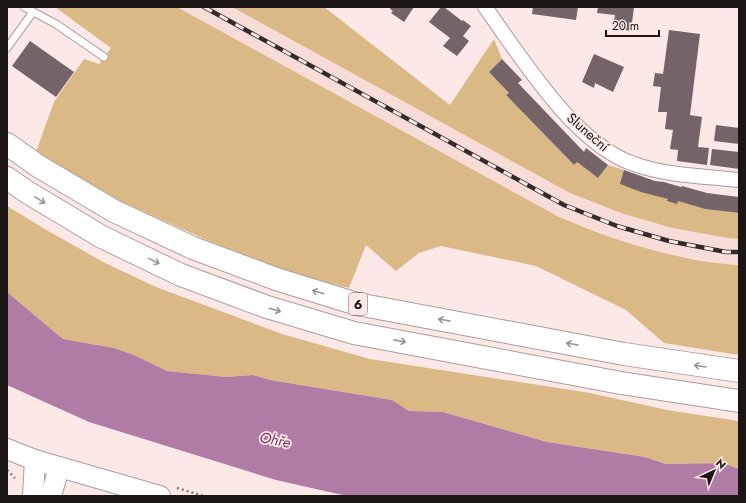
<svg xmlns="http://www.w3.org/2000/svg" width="746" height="503" font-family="Jost,sans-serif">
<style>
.built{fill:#f7dcd8}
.green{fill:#dab986}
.water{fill:#b17ca4}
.building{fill:#746468}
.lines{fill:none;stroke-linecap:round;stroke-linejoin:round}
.lane-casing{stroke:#ad9c9a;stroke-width:9}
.street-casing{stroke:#ad9c9a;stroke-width:16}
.secondary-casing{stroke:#ad9c9a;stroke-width:22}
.highway-casing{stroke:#ad9c9a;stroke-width:24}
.path{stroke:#847876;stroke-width:2.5;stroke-dasharray:2 3;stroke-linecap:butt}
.lane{stroke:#fff;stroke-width:7}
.street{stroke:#fff;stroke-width:14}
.secondary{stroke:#fff;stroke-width:20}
.highway{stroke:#fff;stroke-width:22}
.rail-casing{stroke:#332b2a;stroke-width:4.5}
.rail{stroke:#fce9e7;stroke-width:3;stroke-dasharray:9;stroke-linecap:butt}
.oneway{stroke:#989695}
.labels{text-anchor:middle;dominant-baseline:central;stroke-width:3.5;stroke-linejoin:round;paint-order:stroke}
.shield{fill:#fce9e7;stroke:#5e5553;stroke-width:1}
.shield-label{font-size:13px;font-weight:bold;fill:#1b1514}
.street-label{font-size:14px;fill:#1b1514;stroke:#fce9e7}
.water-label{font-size:15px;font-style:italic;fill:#763569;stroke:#fce9e7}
</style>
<rect width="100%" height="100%" fill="#fce9e7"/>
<polygon class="built" points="177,7 232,7 570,193 621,213 672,228 728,238 739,239 739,265 725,264 666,253 612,238 559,217"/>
<g class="green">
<path d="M55,7H177L559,217C577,224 595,232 613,238C653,251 698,263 739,265V355L664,343L626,310L536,266L441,246L419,253L396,271L366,245L349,288L295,274L209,241L122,202L36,152L54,102L84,59L99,64L111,48Z"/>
<polygon points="232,7 324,7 450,105 494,39 502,59 489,72 509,93 506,95 574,165 577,162 598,178 608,165 624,170 621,184 705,209 739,213 739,239 728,238 672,228 621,213 570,193"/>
<polygon points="7,206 50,232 105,263 156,287 282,334 370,359 590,393 667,410 739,421 739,469 723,463 666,464 645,457 547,442 443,412 409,411 392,400 270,380 253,375 226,377 167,371 134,355 114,348 63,339 7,292"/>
</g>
<polygon class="water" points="7,292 63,339 114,348 134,355 167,371 226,377 253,375 270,380 392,400 409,411 443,412 547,442 645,457 666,464 723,463 739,469 739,496 347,496 276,480 89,422 7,385"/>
<g class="building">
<polygon points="391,7 414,7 404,22 391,13 393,11 390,9"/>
<polygon points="441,7 444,7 462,21 463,20 471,26 463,36 469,41 457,56 443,46 450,38 429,22"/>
<polygon points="533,7 578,7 576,20 532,14"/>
<polygon points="598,7 634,7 631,31 613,28 615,15 597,13"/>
<polygon points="669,30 700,34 690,115 702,117 698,147 709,148 707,165 677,161 678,150 670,149 673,130 665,129 667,112 658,112 661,87 653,86 655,73 663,74"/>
<polygon points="30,41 74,72 56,97 12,66"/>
<polygon points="594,54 624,67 613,92 595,83 594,88 582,82"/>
<polygon points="502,59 522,80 518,83 584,152 586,148 608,165 598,178 577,162 574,165 506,95 509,93 489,72"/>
<polygon points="716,125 739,128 739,144 714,141"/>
<polygon points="712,149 739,152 739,169 710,165"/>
<polygon points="624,170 655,181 664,182 681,187 682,186 707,193 739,197 739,213 705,209 678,201 677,204 667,201 668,199 641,192 620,184"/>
</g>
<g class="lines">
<defs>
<g id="lane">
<polyline points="24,7 56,24 104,57"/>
<polyline points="7,48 33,12"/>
</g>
<path id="street" d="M485,7C521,57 574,144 634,164C667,176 704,176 739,180"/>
<g id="secondary">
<polyline points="7,449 35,460 160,496"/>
<polyline points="33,496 35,460"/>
<polyline points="51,496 59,467"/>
</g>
<g id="highway">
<polyline points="7,144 38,166 114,211 193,248 276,279 357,304 624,354 739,371"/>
<polyline points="7,178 27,192 102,237 181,275 267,307 354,333 621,383 739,401"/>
</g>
</defs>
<use href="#lane" class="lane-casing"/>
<use href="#street" class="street-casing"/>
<use href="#secondary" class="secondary-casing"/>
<use href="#highway" class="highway-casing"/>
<g class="path">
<polyline points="7,470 15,478"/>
<polyline points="177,488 204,496"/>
</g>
<use href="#lane" class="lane"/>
<use href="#street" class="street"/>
<use href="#secondary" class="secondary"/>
<use href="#highway" class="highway"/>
<defs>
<polyline id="rail" points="204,7 564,205 617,226 669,241 726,252 739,252"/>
</defs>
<use href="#rail" class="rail-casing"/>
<use href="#rail" class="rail"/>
</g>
<defs><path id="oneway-shaft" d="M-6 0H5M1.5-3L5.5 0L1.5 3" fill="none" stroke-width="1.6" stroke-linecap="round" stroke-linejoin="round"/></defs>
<g class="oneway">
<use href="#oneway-shaft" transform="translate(40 200) rotate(31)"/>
<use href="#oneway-shaft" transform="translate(154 261) rotate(26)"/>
<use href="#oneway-shaft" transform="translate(318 292) rotate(-163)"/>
<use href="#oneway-shaft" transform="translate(275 310) rotate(16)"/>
<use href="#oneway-shaft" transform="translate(444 320) rotate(-169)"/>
<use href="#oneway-shaft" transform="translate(400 341) rotate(11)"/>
<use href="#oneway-shaft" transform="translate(572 344) rotate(-169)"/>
<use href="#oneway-shaft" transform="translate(700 366) rotate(-171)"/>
</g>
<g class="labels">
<rect class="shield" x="349" y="293" width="18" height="22" rx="3"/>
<g class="shield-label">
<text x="358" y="304">6</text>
</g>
<g class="street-label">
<text transform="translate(588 132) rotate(41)">Sluneční</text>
</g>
<g class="water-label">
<text transform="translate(275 440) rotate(11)">Ohře</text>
</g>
</g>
<rect width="746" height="503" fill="none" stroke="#1b1514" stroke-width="16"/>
<g transform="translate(714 471) rotate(44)" stroke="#fce9e7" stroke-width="3" paint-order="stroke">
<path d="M0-3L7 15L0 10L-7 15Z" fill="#1b1514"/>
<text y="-6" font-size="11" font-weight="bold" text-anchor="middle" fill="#1b1514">N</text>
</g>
<path d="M606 30v6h53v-6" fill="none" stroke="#1b1514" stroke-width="2"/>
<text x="612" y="30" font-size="12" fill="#1b1514" stroke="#fce9e7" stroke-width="3" paint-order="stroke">20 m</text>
</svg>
